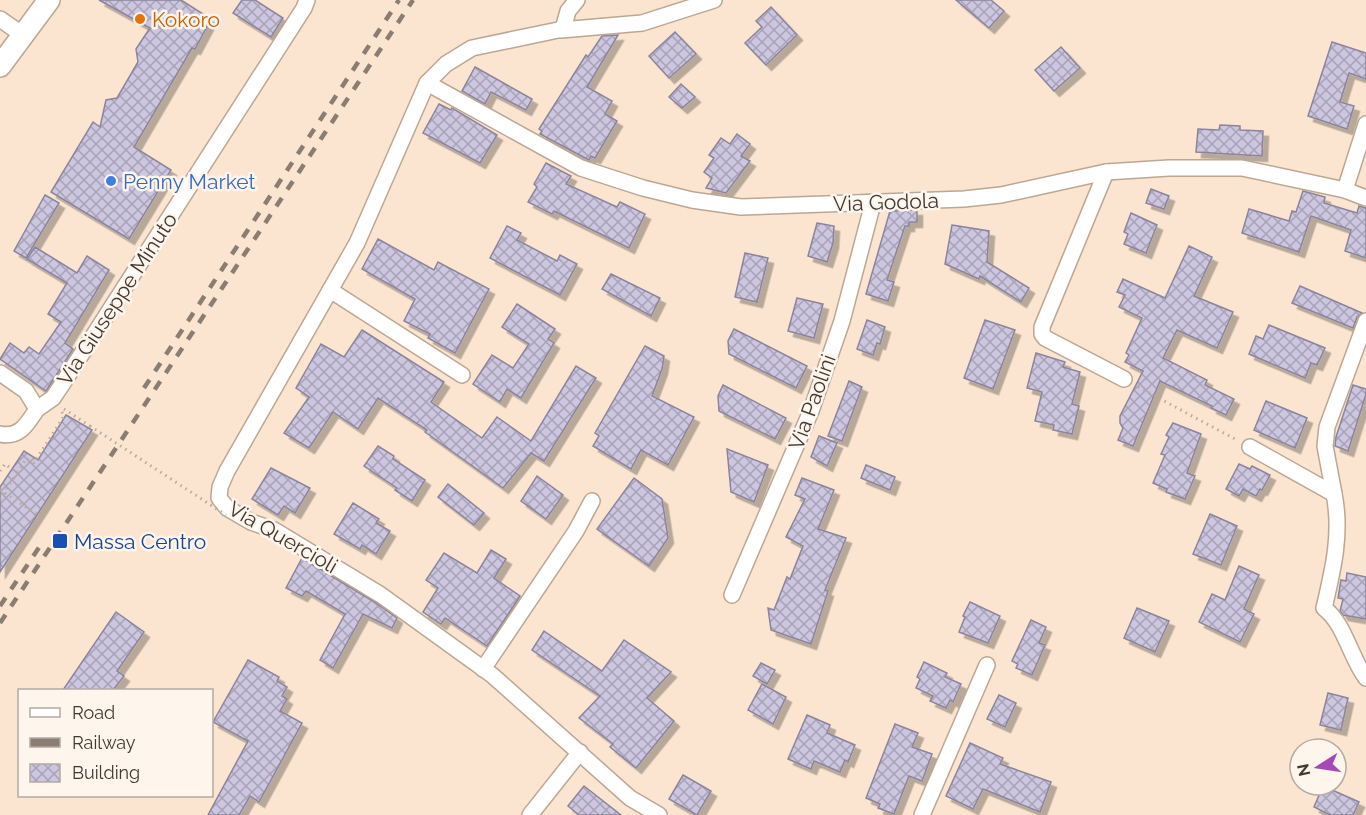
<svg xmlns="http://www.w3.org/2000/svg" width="1366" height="815" font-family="Raleway,sans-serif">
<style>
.building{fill:url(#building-cross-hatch);stroke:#8b849c;stroke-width:1.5;filter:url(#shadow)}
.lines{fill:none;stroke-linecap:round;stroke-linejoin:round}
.minor-casing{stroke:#bba793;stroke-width:18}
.secondary-casing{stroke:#bba793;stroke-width:24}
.path{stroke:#bbaa9a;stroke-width:3;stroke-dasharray:1.5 4.5;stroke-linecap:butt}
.minor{stroke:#fff;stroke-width:15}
.secondary{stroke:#fff;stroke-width:21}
.rail{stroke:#8b7d71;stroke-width:4.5;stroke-dasharray:10 10;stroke-linecap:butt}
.path-bridge{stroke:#bbaa9a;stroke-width:3;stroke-dasharray:1.5 4.5;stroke-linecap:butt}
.food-dot{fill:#e8710a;stroke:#fef5ed;stroke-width:2}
.shop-dot{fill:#3f7fe0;stroke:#fef5ed;stroke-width:2}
.transit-dot{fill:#1a4fb4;stroke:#fef5ed;stroke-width:2}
.labels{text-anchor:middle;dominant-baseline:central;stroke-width:5;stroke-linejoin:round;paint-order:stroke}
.food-label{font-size:21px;fill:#c56008;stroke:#fef5ed;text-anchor:start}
.shop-label{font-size:21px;fill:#366cbe;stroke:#fef5ed;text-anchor:start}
.street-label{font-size:21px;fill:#423a32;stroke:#fef5ed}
.transit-label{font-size:21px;fill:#164399;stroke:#fef5ed;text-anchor:start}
</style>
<defs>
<pattern id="building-cross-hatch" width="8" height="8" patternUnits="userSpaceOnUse" patternTransform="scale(1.5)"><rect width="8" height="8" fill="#cdc6e0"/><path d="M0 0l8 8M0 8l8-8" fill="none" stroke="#a8a2b6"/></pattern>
<filter id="shadow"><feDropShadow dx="5.5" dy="5.5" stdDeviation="0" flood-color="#0004"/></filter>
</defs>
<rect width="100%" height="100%" fill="#fbe5d1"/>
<g class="building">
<polygon points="99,0 181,0 211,19 195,49 192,48 134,147 171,170 129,239 51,192 93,122 100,127 106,100 117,98 138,62 136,49 150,28"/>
<polygon points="242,0 255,0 283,18 271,37 233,13"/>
<polygon points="956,0 991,0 1004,11 989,28"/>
<polygon points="771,7 797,35 766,65 745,43 762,27 756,21"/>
<polygon points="675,32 696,54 669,78 649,56"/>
<polygon points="618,35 587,87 612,101 605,114 617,121 595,158 591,156 589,160 540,134 542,131 539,129 586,55 588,57 602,36"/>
<polygon points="1332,42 1366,53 1366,79 1349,73 1340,102 1354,106 1347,129 1308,116"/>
<polygon points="1061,47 1080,68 1054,91 1035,70"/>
<polygon points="475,67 532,99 526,110 491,92 485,104 462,91"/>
<polygon points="681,84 695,97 682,108 669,97"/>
<polygon points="439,104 451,110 452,108 497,135 480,163 423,133"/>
<polygon points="1220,125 1240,126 1240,130 1263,131 1262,156 1196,152 1198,129 1219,130"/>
<polygon points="737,134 750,144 741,156 750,161 726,193 706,188 712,178 704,172 714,158 709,155 721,138 730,144"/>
<polygon points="546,163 571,176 566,184 617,207 620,202 645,214 629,248 554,211 552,214 528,202 537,187 534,184"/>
<polygon points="1151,189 1169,196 1164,209 1146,203"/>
<polygon points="1303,191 1325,197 1324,203 1357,213 1359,206 1366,208 1366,258 1345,251 1351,230 1311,216 1299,252 1242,233 1249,209 1289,221 1292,211 1296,212"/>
<polygon points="45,195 59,203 26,258 14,251"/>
<polygon points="917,210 917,222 909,222 909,226 905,226 887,280 894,282 888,301 866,294 890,211"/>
<polygon points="1131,213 1157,225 1146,253 1124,244 1128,234 1124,232"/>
<polygon points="817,223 834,226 833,243 827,262 808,256"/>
<polygon points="952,225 989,231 987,262 1029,288 1021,302 980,276 979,279 945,264"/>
<polygon points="507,226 521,233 517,240 557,261 560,255 577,264 560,295 490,258"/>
<polygon points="378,239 434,270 438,262 489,289 455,353 428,338 430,334 404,321 415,299 362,269"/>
<polygon points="1189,246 1212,257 1194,296 1233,312 1217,348 1177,330 1163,358 1207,380 1205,385 1234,399 1226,415 1211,408 1212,406 1160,381 1133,446 1118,440 1123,428 1120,423 1120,416 1143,371 1125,362 1129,355 1126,353 1142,318 1119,307 1125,295 1117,292 1123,279 1165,298"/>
<polygon points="35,247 77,273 87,256 109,270 65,343 73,349 46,391 0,359 10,343 24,353 29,347 39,354 61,322 48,314 67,283 27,259"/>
<polygon points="745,253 768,258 757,302 735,297"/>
<polygon points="611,274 660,298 651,316 602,289"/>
<polygon points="1300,286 1362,313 1357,317 1353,328 1292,303"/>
<polygon points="797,298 823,304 814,338 788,331"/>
<polygon points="517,304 555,329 548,339 554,343 521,398 507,389 500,402 473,384 492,355 513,368 529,344 502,327"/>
<polygon points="867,320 885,327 880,344 877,343 873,355 857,349"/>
<polygon points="985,320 1015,330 993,389 964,378"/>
<polygon points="1269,325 1325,348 1317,365 1311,363 1305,378 1249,354 1256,336 1263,339"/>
<polygon points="734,329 807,366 796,388 729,354 728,341"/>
<polygon points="362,330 444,382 431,402 482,438 497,417 531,441 576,366 596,378 544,461 531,453 503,488 425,432 427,430 378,398 358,429 333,412 309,448 284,433 309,397 296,388 321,344 344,357"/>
<polygon points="645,346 664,356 662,369 652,396 694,417 668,465 641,450 631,469 593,446 599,436 595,433"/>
<polygon points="1036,353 1065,362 1063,367 1080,372 1072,404 1079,406 1072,434 1053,430 1054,425 1035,421 1042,392 1027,388"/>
<polygon points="849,381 862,387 842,441 828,436"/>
<polygon points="723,385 786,418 775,439 719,411 718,396"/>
<polygon points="1353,385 1366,389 1366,394 1348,451 1335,446 1336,437"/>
<polygon points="1266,401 1307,418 1295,448 1254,430"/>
<polygon points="66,415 92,430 0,572 0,487 24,451 38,460"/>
<polygon points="1173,423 1201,434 1187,473 1195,476 1185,499 1166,492 1167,489 1153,483 1165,455 1161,454 1169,437 1166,435"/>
<polygon points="819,436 837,443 827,466 811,457"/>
<polygon points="378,446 394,456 393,459 425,480 412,501 395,490 397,488 364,466"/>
<polygon points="727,449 768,465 754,502 731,492"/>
<polygon points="1239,464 1250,469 1252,466 1270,475 1262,490 1260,489 1256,496 1243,489 1239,496 1226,489"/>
<polygon points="866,465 895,477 890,490 861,478"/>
<polygon points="271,468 310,488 295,513 284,506 278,515 252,499"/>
<polygon points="537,476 563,495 546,519 521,501"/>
<polygon points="634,478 662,499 668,538 649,566 597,529"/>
<polygon points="802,478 834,490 818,529 846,538 825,590 828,591 811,644 771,630 768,608 774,610 787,577 790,579 803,546 786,537 805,499 795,495"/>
<polygon points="448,484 484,513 474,525 438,497"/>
<polygon points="353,503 379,519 376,523 390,531 376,554 362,545 360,549 334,534"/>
<polygon points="1210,514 1237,526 1221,565 1193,554"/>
<polygon points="491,550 506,559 494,578 520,596 487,646 445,618 441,624 423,612 438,588 426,580 444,553 477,573"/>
<polygon points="302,558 376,603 397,618 392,628 363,614 333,668 320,660 345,614 306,591 302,596 286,588"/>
<polygon points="1239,566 1259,575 1244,609 1254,614 1240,642 1199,622 1212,594 1225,600"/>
<polygon points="1347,573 1366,577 1366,619 1343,615 1340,611 1343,599 1338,598 1341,580 1346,581"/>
<polygon points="970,602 1000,616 988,643 959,632 965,617 963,616"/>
<polygon points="1137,608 1169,621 1155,652 1124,638"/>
<polygon points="116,612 144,632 117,671 124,676 113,690 63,690"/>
<polygon points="1031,620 1046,627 1039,643 1045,645 1032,675 1016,668 1018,664 1012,661"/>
<polygon points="544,631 602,671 624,640 671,672 647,698 674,721 636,768 610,747 613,744 579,718 600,696 532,650"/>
<polygon points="248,660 279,677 277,681 287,687 282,696 287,699 280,711 302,723 259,802 250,796 239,815 208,815 248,741 213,722"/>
<polygon points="924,662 947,673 945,677 961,684 953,702 950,700 946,708 930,701 933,696 916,688 920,679 917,677"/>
<polygon points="761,663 775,670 767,684 753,676"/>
<polygon points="762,684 786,697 773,724 748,710"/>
<polygon points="1328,693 1348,698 1341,730 1320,725"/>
<polygon points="999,695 1016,703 1005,727 987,719"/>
<polygon points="807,715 830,725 827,733 855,745 848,762 845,760 840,772 814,761 811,769 788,759"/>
<polygon points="895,724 918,733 912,747 932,754 922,781 909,776 894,814 878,808 880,804 866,798"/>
<polygon points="970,743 1003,758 1000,764 1051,782 1040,812 983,789 973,809 946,796"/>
<polygon points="683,775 711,791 697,815 669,799"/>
<polygon points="584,786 621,815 579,815 568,806"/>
<polygon points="1323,786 1359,802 1353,815 1330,815 1314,807"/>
</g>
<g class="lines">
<defs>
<g id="minor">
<polyline points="577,0 568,11 563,29 472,48 446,64 427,83 357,243 227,471 220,487 219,498 227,508 251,522 274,530 381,595 492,675 630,798 659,815"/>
<polyline points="0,19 23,35"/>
<polyline points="561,30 642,23 714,0"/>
<polyline points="427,83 581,168 643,188 692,200 741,207 964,199 1001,195 1106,172 1169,168 1242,168 1345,190 1366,198"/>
<polyline points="1106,172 1042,327 1042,334 1045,338 1124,379"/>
<polyline points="1345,190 1366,124"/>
<polyline points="330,290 462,375"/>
<polyline points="0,373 26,391 37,409"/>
<polyline points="37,409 53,398 63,383 304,8 307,0"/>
<path d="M0,434C20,438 27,424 37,409"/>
<polyline points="1250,447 1334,494 1325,446 1327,427 1366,321"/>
<path d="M1334,494C1342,533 1333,570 1324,608C1345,624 1350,657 1366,678"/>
<polyline points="732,595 811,411 842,321 873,203"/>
<polyline points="483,669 576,531 592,501"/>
<polyline points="530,815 580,752"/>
<polyline points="922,815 987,665"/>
</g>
<polyline id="secondary" points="0,66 49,0"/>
</defs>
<use href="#minor" class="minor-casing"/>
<use href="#secondary" class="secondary-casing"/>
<g class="path">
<polyline points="1138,387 1235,439"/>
<polyline points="64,409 90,426"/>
<polyline points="0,471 5,464 17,473 26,459 34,463 64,416 62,412"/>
<polyline points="0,490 43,518"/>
<polyline points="0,499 17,473"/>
</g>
<use href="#minor" class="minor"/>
<use href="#secondary" class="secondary"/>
<g class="rail">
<polyline points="144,388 399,0"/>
<polyline points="0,606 40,546"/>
<polyline points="0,623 413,0"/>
</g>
<polyline class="path-bridge" points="90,426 226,515"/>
</g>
<circle class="food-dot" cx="140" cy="19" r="6"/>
<circle class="shop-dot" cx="111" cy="181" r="6"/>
<rect class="transit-dot" x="52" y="533" width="16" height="16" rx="3"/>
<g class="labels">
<g class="food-label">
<text x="152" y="19">Kokoro</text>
</g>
<g class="shop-label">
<text x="123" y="181">Penny Market</text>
</g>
<g class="street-label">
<text transform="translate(886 202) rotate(-2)">Via Godola</text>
<text transform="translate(117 299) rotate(-57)">Via Giuseppe Minuto</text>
<text transform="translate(812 402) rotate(-70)">Via Paolini</text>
<text transform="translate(283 537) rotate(30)">Via Quercioli</text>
</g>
<g class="transit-label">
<text x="74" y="541">Massa Centro</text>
</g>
</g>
<rect x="18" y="689" width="195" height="108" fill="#fef5ed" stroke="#b3aaa2" stroke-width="1.5"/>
<rect x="30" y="708" width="30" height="9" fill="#ffffff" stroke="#b3aaa2" stroke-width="1.5"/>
<text x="72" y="719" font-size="18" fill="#423a32">Road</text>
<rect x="30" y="738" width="30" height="9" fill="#8b7d71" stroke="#b3aaa2" stroke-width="1.5"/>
<text x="72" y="749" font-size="18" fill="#423a32">Railway</text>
<rect x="30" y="764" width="30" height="18" fill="url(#building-cross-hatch)" stroke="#b3aaa2" stroke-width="1.5"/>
<text x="72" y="779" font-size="18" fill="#423a32">Building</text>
<g transform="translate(1318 767) rotate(258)"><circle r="28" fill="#fef5ed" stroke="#b3aaa2" stroke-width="1.5"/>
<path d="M0-4.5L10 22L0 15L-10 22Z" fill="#a449b4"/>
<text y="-9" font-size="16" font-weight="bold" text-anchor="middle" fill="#423a32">N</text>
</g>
</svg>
